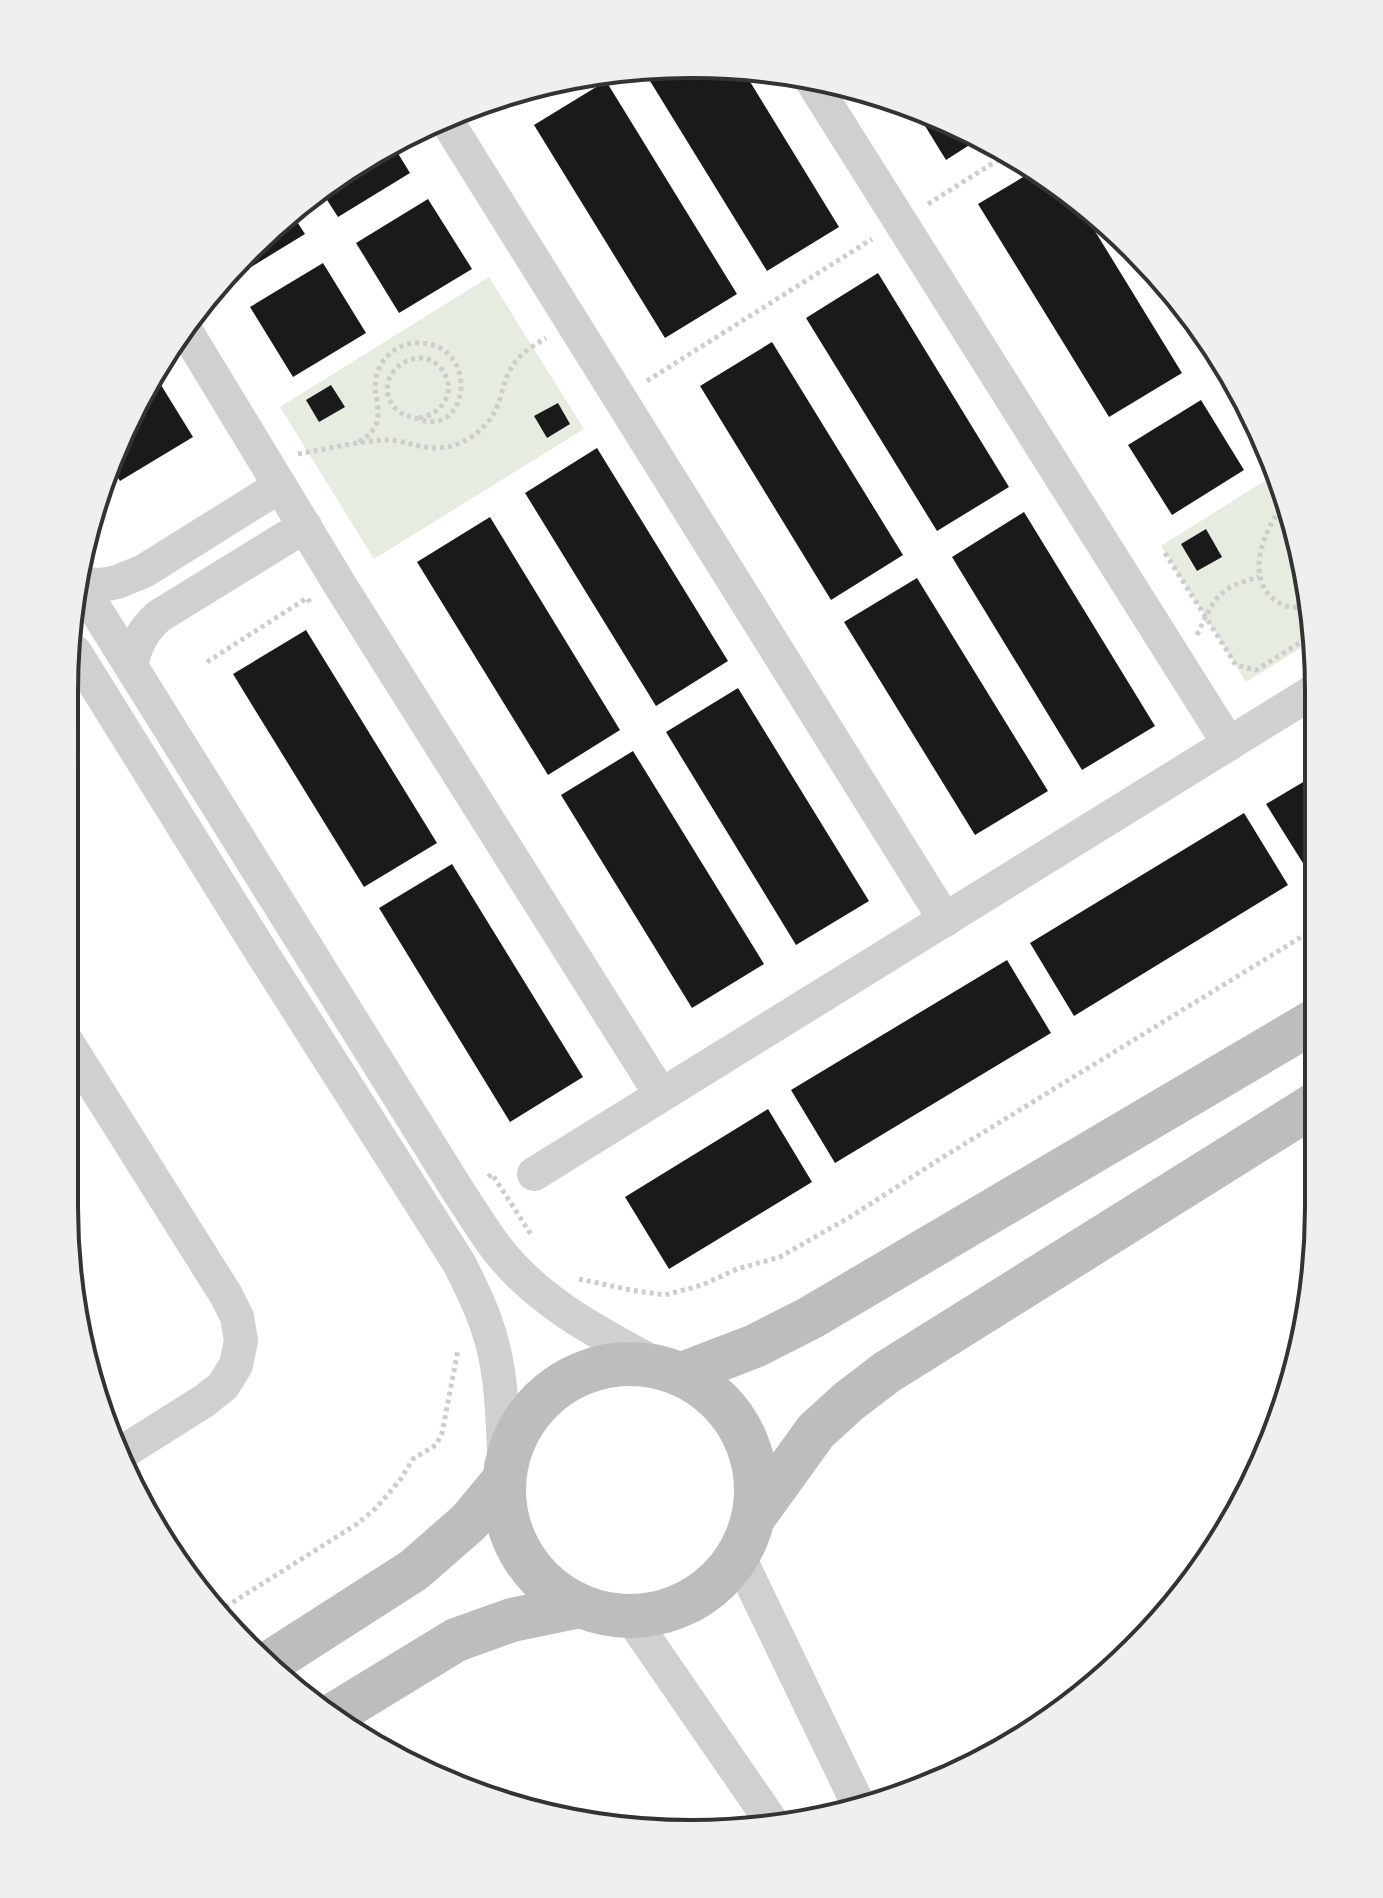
<svg xmlns="http://www.w3.org/2000/svg" width="1383" height="1898" font-family="Mulish,sans-serif">
<style>
.green{fill:#e6ecdf}
.building{fill:#1a1a1a}
.lines{fill:none;stroke-linecap:round;stroke-linejoin:round}
.path{stroke:#cdcdcd;stroke-width:5;stroke-dasharray:4 4;stroke-linecap:butt}
.minor{stroke:#d0d0d0;stroke-width:34}
.secondary{stroke:#bdbdbd;stroke-width:44}
.rim{fill:none;stroke:#333;stroke-width:4}
</style>
<rect width="100%" height="100%" fill="#fff"/>
<g class="green">
<polygon points="489,277 584,429 374,559 280,407"/>
<polygon points="1277,473 1314,609 1314,640 1246,682 1161,546"/>
</g>
<g class="building">
<polygon points="733,65 741,67 839,227 767,271 642,68"/>
<polygon points="606,81 737,294 665,338 534,125"/>
<polygon points="539,86 516,101 511,92"/>
<polygon points="914,108 969,129 982,137 946,160"/>
<polygon points="391,142 410,173 338,217 320,189 378,148"/>
<polygon points="1035,170 1071,192 1182,373 1109,417 978,204"/>
<polygon points="428,199 472,269 399,313 356,243"/>
<polygon points="290,211 305,234 228,281 278,219"/>
<polygon points="323,263 366,333 293,377 250,307"/>
<polygon points="878,273 1009,487 937,531 806,318"/>
<polygon points="772,342 903,555 831,600 700,386"/>
<polygon points="153,372 193,437 120,481 113,470 148,377"/>
<polygon points="331,385 345,407 319,422 306,400"/>
<polygon points="1201,400 1244,470 1172,515 1128,445"/>
<polygon points="558,403 570,424 547,438 534,416"/>
<polygon points="597,448 728,661 656,706 525,493"/>
<polygon points="1024,512 1155,726 1082,770 952,557"/>
<polygon points="490,517 620,730 548,775 417,562"/>
<polygon points="1206,529 1222,557 1197,571 1181,544"/>
<polygon points="917,578 1048,791 975,835 844,622"/>
<polygon points="306,630 437,843 364,887 233,674"/>
<polygon points="738,688 869,901 796,945 666,732"/>
<polygon points="633,751 764,964 692,1008 561,795"/>
<polygon points="1315,775 1315,873 1311,876 1266,804"/>
<polygon points="1244,813 1288,885 1074,1016 1030,943"/>
<polygon points="452,864 583,1077 510,1122 379,908"/>
<polygon points="1007,960 1051,1033 835,1163 791,1090"/>
<polygon points="768,1109 812,1182 669,1269 625,1197"/>
</g>
<g class="lines">
<g class="path">
<polyline points="928,204 1009,153"/>
<polyline points="647,381 872,239"/>
<path d="M359,442C366,437 372,433 376,425C380,415 377,404 376,395C373,376 380,358 398,348C408,342 422,342 433,345C478,360 465,434 421,420C411,416 401,416 394,407C369,375 420,338 443,371C458,393 440,416 417,418"/>
<path d="M298,454C326,449 354,442 383,440C395,439 407,443 419,446C444,452 468,444 485,425C503,407 500,384 513,365C521,353 534,345 546,338"/>
<path d="M1285,503C1265,527 1243,578 1276,601C1287,609 1300,609 1312,604"/>
<polyline points="1165,553 1236,665 1256,670 1314,634"/>
<path d="M1197,635C1215,597 1217,588 1259,577"/>
<polyline points="207,662 307,598 310,602"/>
<polyline points="488,1177 492,1174 532,1236"/>
<polyline points="579,1279 631,1290 665,1295 702,1285 737,1269 780,1257 850,1217 940,1159 1316,928"/>
<polyline points="219,1611 357,1524 376,1508 400,1480 413,1459 436,1445 442,1433 458,1350"/>
</g>
<g class="minor">
<polyline points="810,78 1229,744"/>
<polyline points="445,118 945,920"/>
<polyline points="186,331 340,585 661,1095"/>
<path d="M76,578L460,1194C473,1213 484,1232 498,1250C541,1305 603,1335 663,1368"/>
<polyline points="80,584 102,585 117,582 144,571 280,486"/>
<path d="M75,652L262,953L459,1263C469,1283 480,1304 487,1326C503,1371 502,1420 505,1468"/>
<path d="M131,666C136,644 142,631 159,616L305,526"/>
<polyline points="67,1042 226,1295 237,1317 241,1341 236,1365 223,1386 204,1401 123,1452"/>
<polyline points="534,1174 1314,691"/>
<polyline points="738,1555 859,1806"/>
<polyline points="630,1616 776,1828"/>
</g>
<g class="secondary">
<circle cx="630" cy="1490" r="126"/>
<polyline points="682,1374 755,1346 810,1318 1316,1020"/>
<polyline points="754,1517 816,1431 849,1401 887,1372 1317,1103"/>
<polyline points="266,1665 414,1570 469,1522 503,1481"/>
<polyline points="333,1715 456,1640 512,1620 580,1606"/>
</g>
</g>
<path d="M0 0H1383V1898H0ZM691 78H692A613 613 0 0 1 1305 691V1207A613 613 0 0 1 692 1820H691A613 613 0 0 1 78 1207V691A613 613 0 0 1 691 78Z" fill="#efefef" fill-rule="evenodd"/>
<path class="rim" d="M691 78H692A613 613 0 0 1 1305 691V1207A613 613 0 0 1 692 1820H691A613 613 0 0 1 78 1207V691A613 613 0 0 1 691 78Z"/>
</svg>
